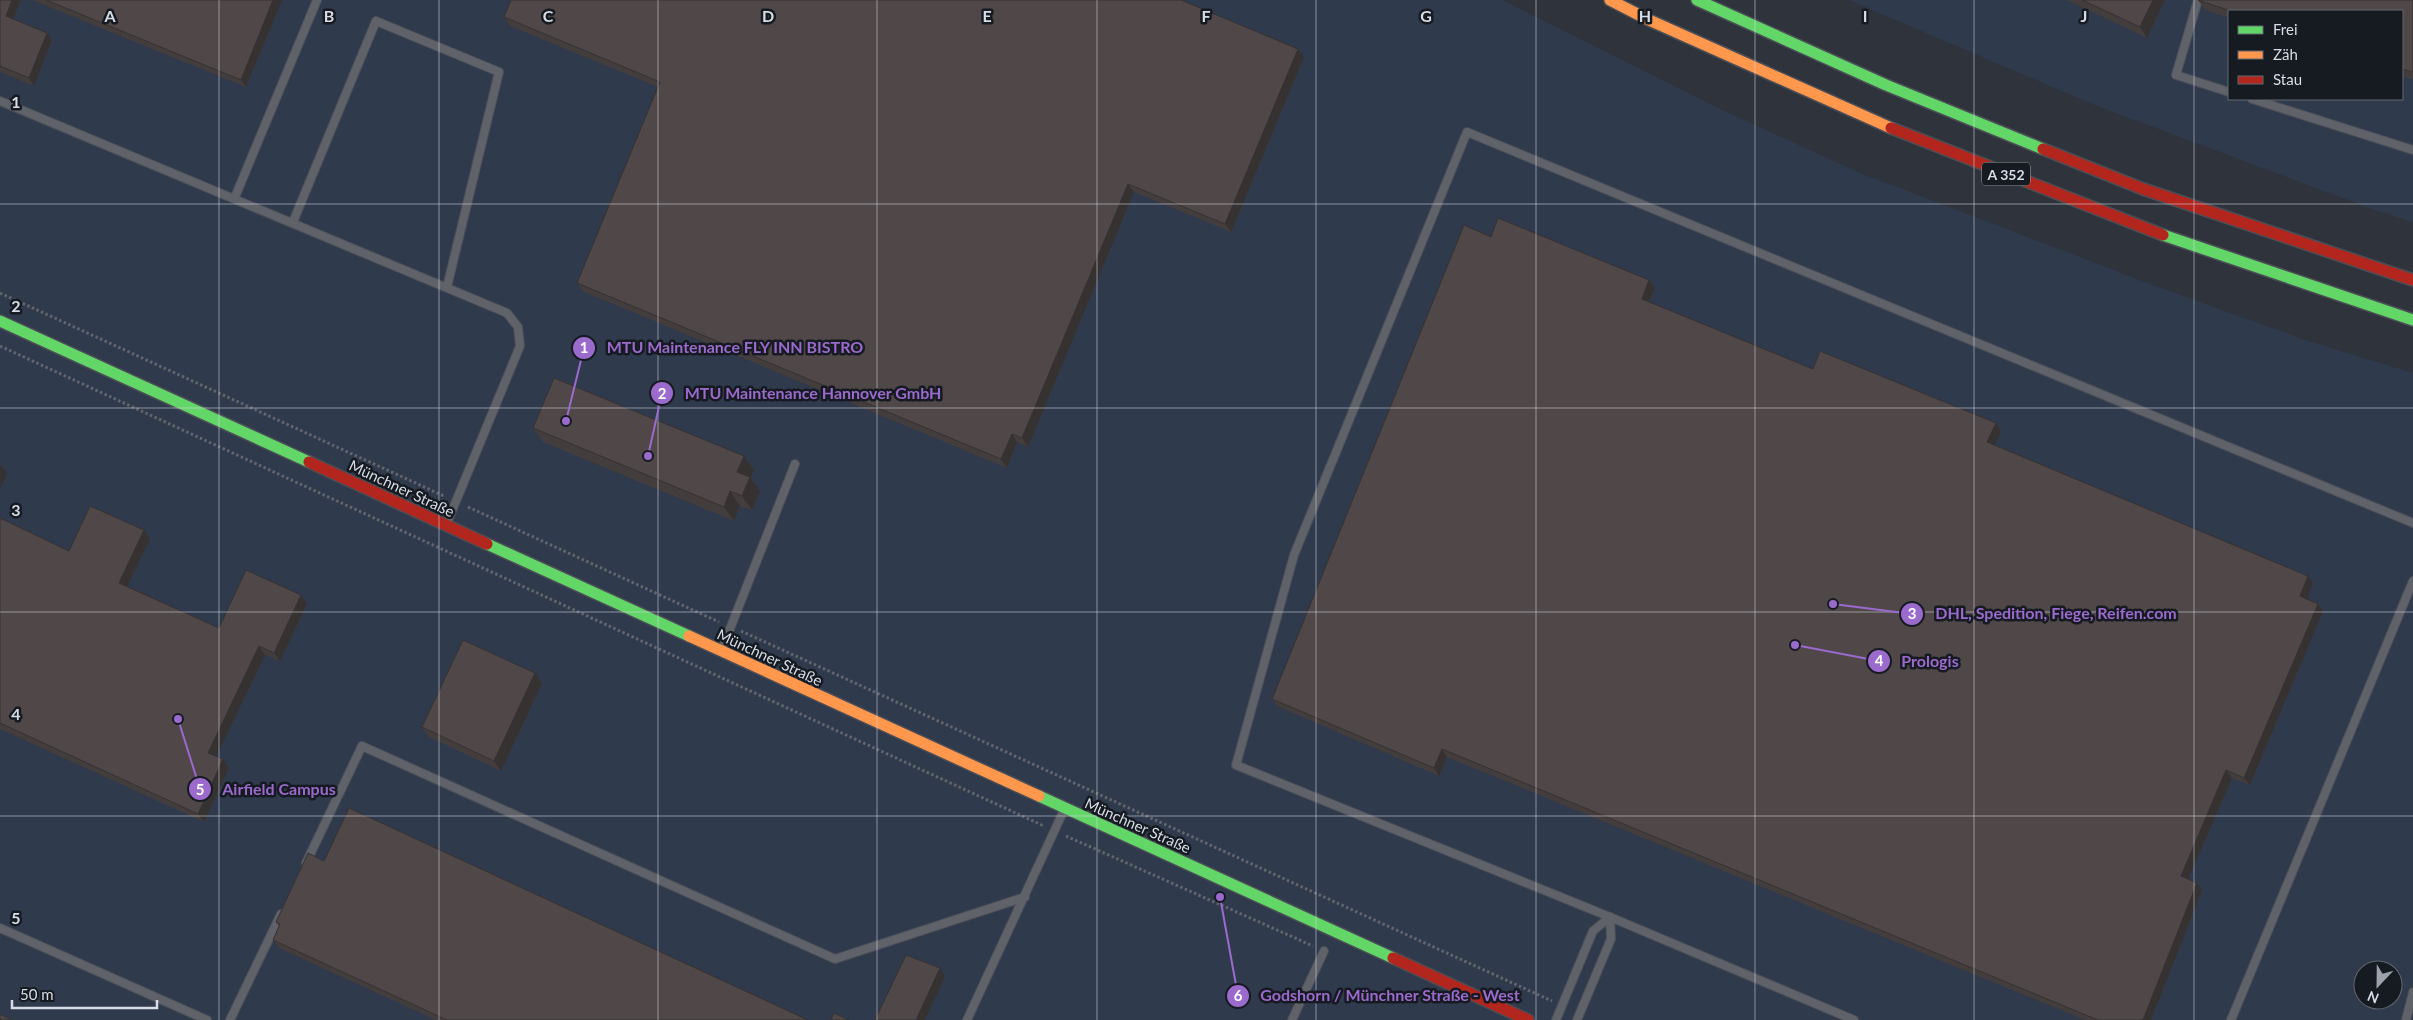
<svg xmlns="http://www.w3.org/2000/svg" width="2413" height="1020" font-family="Lato,sans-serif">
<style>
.built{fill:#303a4d;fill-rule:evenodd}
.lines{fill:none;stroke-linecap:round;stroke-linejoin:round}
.lane-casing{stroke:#4b4e56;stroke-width:10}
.fast-casing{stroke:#4b4e56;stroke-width:14}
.slow-casing{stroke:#4b4e56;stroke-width:14}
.jam-casing{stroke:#4b4e56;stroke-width:14}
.path{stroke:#62656c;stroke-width:3;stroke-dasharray:2.5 2.5;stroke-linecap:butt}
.lane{stroke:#5f6269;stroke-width:8}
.fast{stroke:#63d668;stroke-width:11}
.slow{stroke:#ff974d;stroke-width:11}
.jam{stroke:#b3261e;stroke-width:11}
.wall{fill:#443d3e}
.shaded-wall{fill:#373232}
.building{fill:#4f4748;stroke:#373232}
.grid{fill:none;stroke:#d7dde7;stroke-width:1;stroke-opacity:0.55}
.labels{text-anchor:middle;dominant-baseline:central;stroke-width:5;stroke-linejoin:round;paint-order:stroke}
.shield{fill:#161a21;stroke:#9da2ac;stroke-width:1}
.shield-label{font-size:14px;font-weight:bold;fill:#d7dde7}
.street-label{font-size:15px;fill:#d7dde7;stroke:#161a21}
.grid-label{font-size:16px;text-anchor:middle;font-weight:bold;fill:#d7dde7;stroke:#161a21;stroke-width:5;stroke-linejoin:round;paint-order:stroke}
.leader{fill:none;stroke:#9b6acd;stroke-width:2}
.callout-dot{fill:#9b6acd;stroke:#161a21;stroke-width:2}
.mark-label{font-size:15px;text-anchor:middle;font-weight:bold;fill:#fff}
.callout-label{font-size:16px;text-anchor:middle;font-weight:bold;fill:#9b6acd;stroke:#161a21;stroke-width:5;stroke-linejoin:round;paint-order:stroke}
</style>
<rect width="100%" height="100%" fill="#2f333c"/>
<g class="built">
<path d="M0,0H1502L1720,109L1860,173L2158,287L2308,341L2413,373V1020H0ZM2363,970H2393V1000H2363Z"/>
<path d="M1849,0H2413V222L2372,209L2092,104ZM2229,11H2402V99H2229Z"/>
</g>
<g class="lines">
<defs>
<g id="lane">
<polyline points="2198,0 2176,75 2229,92"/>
<polyline points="2252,99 2413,150"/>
<polyline points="0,101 507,313 518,327 520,346 447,523"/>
<polyline points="235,197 317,0"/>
<polyline points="293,222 376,21 499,72 447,287"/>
<polyline points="722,649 795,464"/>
<polyline points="306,863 362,746 835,959 1025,897"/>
<polyline points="0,928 207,1020"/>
<polyline points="230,1020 281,914"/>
<polyline points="967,1020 1064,810"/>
<polyline points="1292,1020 1324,951"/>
<polyline points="1556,1020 1593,931 1610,917"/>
<polyline points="1577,1020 1611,939 1610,917"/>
<polyline points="1854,1020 1610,917 1236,765 1294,555 1467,132 2413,523"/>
<polyline points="2231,1020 2413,581"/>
<polyline points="2406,1020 2413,992"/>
</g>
<g id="fast">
<polyline points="1697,0 1886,85 2043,149"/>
<polyline points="2163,235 2413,320"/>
<polyline points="0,321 309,462"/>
<polyline points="487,544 689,636"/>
<polyline points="1039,796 1393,958"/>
</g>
<g id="slow">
<polyline points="1610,0 1649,20 1891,128"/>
<polyline points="689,636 1039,796"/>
</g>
<g id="jam">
<polyline points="1891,128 2163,235"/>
<polyline points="2043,149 2143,189 2413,280"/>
<polyline points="309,462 487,544"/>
<polyline points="1393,958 1528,1020"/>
</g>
</defs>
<use href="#lane" class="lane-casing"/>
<use href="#fast" class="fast-casing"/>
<use href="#slow" class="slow-casing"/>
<use href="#jam" class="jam-casing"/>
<g class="path">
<polyline points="0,293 444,496"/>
<polyline points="0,346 1044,826"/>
<polyline points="468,507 719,622"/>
<polyline points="741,631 1552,1001"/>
<polyline points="1066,836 1313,946"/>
</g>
<use href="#lane" class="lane"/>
<use href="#fast" class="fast"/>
<use href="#slow" class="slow"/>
<use href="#jam" class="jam"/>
</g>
<g class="wall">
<polygon points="0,0 21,0 13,19 52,40 34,86 0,72"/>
<polygon points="32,0 282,0 246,87"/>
<polygon points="2067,0 2165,0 2147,38"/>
<polygon points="2198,0 2413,0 2413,80 2402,76 2402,11 2229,11 2229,18 2205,10"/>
<polygon points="504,17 1304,57 1231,232 1134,192 1028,447 1017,442 1007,468 582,291 577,283 658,87 510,26"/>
<polygon points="1491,237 1649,280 1655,288 1649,302 1813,369 1996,423 2001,430 1995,445 2313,583 2307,599 2318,604 2323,611 2250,785 2232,778 2188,879 2202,890 2151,1020 2085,1020 1447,757 1439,776 1277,706 1272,699"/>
<polygon points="533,428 744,456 754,470 751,478 760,491 752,510 740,506 734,521 543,442"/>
<polygon points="0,518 69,551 150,539 127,587 219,628 307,604 280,661 265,655 216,756 229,768 204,822 0,729"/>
<polygon points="542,683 501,771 429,737 422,727"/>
<polygon points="324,861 808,1020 436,1020 279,948 273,940 279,926 276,922"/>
</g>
<g class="shaded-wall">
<polygon points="12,0 21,0 11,24 6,16"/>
<polygon points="273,0 282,0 246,87 241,80"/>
<polygon points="2153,0 2165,0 2147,38 2140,27"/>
<polygon points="47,33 52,40 34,86 29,78"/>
<polygon points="1298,49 1304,57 1231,232 1225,224"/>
<polygon points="1128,184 1134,192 1028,447 1022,438"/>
<polygon points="1649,280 1655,288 1647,306 1642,299"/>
<polygon points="1996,423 2001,430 1993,450 1987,442"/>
<polygon points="1012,434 1017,442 1007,468 1001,459"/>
<polygon points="744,456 754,470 751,478 760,491 752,510 742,496 737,472"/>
<polygon points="1,465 7,474 0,489 0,468"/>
<polygon points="730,491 740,506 734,521 724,507"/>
<polygon points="144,530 150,539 125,591 119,583"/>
<polygon points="2308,576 2313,583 2305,604 2300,596"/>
<polygon points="301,595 307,604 280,661 274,653"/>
<polygon points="2318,604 2323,611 2250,785 2244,778"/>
<polygon points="259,646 265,655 214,761 208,753"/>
<polygon points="535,673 542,683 501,771 494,761"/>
<polygon points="1442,749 1447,757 1439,776 1434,768"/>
<polygon points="223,759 229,768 204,822 198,814"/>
<polygon points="2226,770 2232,778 2186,884 2181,876"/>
<polygon points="2197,883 2202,890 2151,1020 2143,1020"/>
<polygon points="940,968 945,976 925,1020 916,1020"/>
</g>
<g class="building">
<polygon points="0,0 12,0 6,16 47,33 29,78 0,66"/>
<polygon points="46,0 273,0 241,80"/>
<polygon points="511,0 1181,0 1298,49 1225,224 1128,184 1022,438 1012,434 1001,459 577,283 660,82 504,17"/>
<polygon points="2082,0 2153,0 2140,27"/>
<polygon points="2198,0 2413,0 2413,72 2402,69 2402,11 2231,11"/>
<polygon points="1498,218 1649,280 1642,299 1813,369 1820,351 1996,423 1987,442 2308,576 2300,596 2318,604 2244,778 2226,770 2181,876 2197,883 2143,1020 2098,1020 1442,749 1434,768 1272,699 1464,225 1491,237"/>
<polygon points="554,378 744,456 737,472 750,477 742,496 730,491 724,507 533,428"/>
<polygon points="90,506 144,530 119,583 219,628 246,570 301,595 274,653 259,646 208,753 223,759 198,814 0,723 0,518 69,551"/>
<polygon points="463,640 535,673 494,761 422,727"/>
<polygon points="349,808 808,1020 447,1020 273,940 280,924 276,922 308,853 324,861"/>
<polygon points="906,955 940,968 916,1020 875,1020"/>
<polygon points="834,1013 849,1020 831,1020"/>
<polygon points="0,1014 12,1020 0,1020"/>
</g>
<path class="grid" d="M219,0V1020M439,0V1020M658,0V1020M877,0V1020M1097,0V1020M1316,0V1020M1536,0V1020M1755,0V1020M1974,0V1020M2194,0V1020M0,204H2413M0,408H2413M0,612H2413M0,816H2413"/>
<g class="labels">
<rect class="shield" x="1982" y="162.5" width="48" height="23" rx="4"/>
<g class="shield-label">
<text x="2006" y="174">A 352</text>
</g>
<g class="street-label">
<text transform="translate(402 488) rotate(25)">Münchner Straße</text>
<text transform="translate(770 657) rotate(25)">Münchner Straße</text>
<text transform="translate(1138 825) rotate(24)">Münchner Straße</text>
</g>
</g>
<g class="grid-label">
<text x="110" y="22">A</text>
<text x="329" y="22">B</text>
<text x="548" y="22">C</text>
<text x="768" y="22">D</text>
<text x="987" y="22">E</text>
<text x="1206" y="22">F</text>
<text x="1426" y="22">G</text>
<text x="1645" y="22">H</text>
<text x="1865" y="22">I</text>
<text x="2084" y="22">J</text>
<text x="16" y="108">1</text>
<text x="16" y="312">2</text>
<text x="16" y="516">3</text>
<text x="16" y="720">4</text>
<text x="16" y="924">5</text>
</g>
<path class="leader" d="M566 421L584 348M648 456L662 393M1833 604L1912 614M1795 645L1879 661M178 719L200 789M1220 897L1238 996"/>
<g class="callout-dot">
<circle cx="566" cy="421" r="5"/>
<circle cx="648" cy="456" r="5"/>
<circle cx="1833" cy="604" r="5"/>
<circle cx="1795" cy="645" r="5"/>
<circle cx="178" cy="719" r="5"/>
<circle cx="1220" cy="897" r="5"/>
<circle cx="584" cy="348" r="12"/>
<circle cx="662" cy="393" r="12"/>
<circle cx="1912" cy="614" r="12"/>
<circle cx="1879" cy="661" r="12"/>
<circle cx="200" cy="789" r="12"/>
<circle cx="1238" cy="996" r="12"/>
</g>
<g class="mark-label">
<text x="584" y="353">1</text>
<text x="662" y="399">2</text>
<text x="1912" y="619">3</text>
<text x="1879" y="666">4</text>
<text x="200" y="795">5</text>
<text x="1238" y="1001">6</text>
</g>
<g class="callout-label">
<text x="735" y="353">MTU Maintenance FLY INN BISTRO</text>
<text x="813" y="399">MTU Maintenance Hannover GmbH</text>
<text x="2056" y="619">DHL, Spedition, Fiege, Reifen.com</text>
<text x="1930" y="667">Prologis</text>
<text x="279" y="795">Airfield Campus</text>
<text x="1390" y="1001">Godshorn / Münchner Straße - West</text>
</g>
<rect x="2228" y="10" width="175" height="90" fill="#161a21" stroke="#636870"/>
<rect x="2238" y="26" width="25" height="8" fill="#63d668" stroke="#636870"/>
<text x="2273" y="35" font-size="15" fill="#d7dde7">Frei</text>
<rect x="2238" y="51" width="25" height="8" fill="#ff974d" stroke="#636870"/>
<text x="2273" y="60" font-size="15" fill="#d7dde7">Zäh</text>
<rect x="2238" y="76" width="25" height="8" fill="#b3261e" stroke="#636870"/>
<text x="2273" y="85" font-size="15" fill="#d7dde7">Stau</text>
<g transform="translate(2378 985) rotate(202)"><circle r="24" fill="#161a21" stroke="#636870"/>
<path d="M0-4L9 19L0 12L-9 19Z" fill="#9ca2ab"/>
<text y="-8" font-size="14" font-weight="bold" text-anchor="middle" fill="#d7dde7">N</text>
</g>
<path d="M12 1000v8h145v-8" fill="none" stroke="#d7dde7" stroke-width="2.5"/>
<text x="20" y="1000" font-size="15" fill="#d7dde7" stroke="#161a21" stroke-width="4" paint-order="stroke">50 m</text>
</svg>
